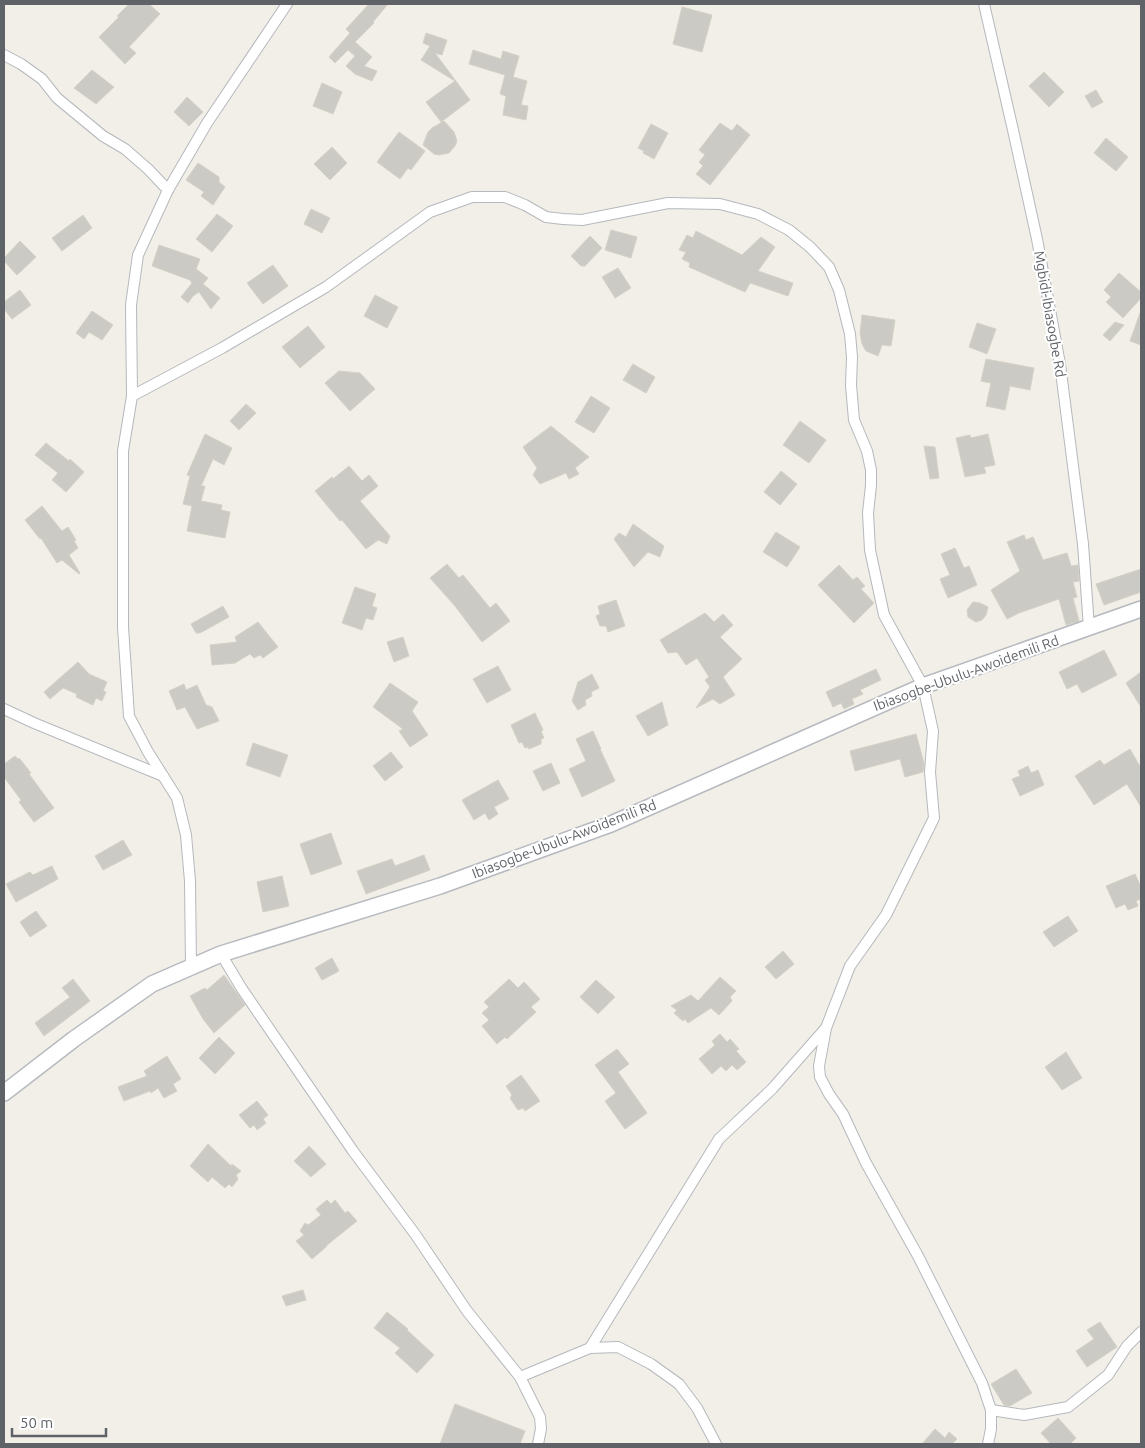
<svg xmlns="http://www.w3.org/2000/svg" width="1145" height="1448" font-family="Ubuntu,sans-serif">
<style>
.building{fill:#cccac5;stroke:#d6d1c6}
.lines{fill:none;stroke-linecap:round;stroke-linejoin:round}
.street-casing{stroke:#b5b8bc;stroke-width:12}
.secondary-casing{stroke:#b6babf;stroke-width:18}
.street{stroke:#fff;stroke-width:10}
.secondary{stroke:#fff;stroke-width:15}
.labels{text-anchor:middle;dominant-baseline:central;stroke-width:4;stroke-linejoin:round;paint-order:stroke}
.street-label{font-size:14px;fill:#5f6368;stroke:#fff}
</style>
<rect width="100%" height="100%" fill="#f1efe8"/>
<g class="building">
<polygon points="129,4 149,4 160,14 129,47 136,53 125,64 99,37 119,17 117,16"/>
<polygon points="369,4 388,4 373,22 374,23 355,42 372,57 364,66 377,71 372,81 355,74 346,66 355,56 348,50 335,63 329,57 350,33 346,29"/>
<polygon points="682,7 712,15 702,52 673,44"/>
<polygon points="426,33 447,40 442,55 435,53 470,100 441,122 426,102 455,81 421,60 430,46 423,43"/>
<polygon points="473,50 501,59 503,51 519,56 513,77 527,81 521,105 528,106 526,120 503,115 506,96 500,94 505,75 469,64"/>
<polygon points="92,70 114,87 96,104 74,88"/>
<polygon points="1044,72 1064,92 1049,107 1029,86"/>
<polygon points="322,83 342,92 333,114 313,106"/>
<polygon points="1096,90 1103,102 1092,108 1085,96"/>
<polygon points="187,97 203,112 189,126 174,112"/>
<polygon points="444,121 454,132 457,141 455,146 449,153 439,155 434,154 423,145 428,132 432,128"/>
<polygon points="720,123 732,131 737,124 750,135 710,185 696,174 703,166 699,162 705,155 699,150"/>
<polygon points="651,124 668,133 654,159 643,153 644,151 638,148"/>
<polygon points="399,132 425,151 411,170 408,168 400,179 377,162"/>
<polygon points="1106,138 1128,157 1116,171 1094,153"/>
<polygon points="332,147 347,163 330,180 314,164"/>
<polygon points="198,163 219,177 219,182 225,187 213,205 201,196 204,192 186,180"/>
<polygon points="311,209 330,218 322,233 304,224"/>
<polygon points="217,214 233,226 212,252 196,239"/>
<polygon points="83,215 92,228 62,251 52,238"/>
<polygon points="611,230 637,237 631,258 605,250"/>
<polygon points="696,231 742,255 761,237 775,247 758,271 793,283 788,296 750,283 745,292 689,267 690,263 682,259 686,252 679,250 687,235 693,238"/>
<polygon points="590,236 602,248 585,266 581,266 571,256"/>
<polygon points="20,241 36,257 17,275 4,261 4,258"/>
<polygon points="159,245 200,259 196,269 208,278 203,284 220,298 211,309 199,292 193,296 188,303 181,297 192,283 190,280 152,266"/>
<polygon points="273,265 288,286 263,304 247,283"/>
<polygon points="618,268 631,288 615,298 602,277"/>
<polygon points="1119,273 1141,292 1141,298 1123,318 1106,302 1111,297 1104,290"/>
<polygon points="20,290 31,305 12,319 4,309 4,302"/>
<polygon points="375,295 398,307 387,328 364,316"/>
<polygon points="92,311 113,325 102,340 89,332 84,339 76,333"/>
<polygon points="1140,313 1141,313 1141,345 1130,341"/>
<polygon points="862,315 895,320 891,346 882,345 878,356 866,351 862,344 860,333"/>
<polygon points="1115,322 1124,325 1110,341 1103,335"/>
<polygon points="977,323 996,329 987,354 969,347"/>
<polygon points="308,326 325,347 300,368 282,347"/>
<polygon points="986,359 1034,368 1030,390 1010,386 1005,410 986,406 991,383 981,381"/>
<polygon points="633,364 655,377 646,393 623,380"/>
<polygon points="339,371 360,373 375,389 350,411 325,383"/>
<polygon points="591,396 610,408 594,433 575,422"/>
<polygon points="246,404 256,413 239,430 230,421"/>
<polygon points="800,421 826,440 809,463 783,445"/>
<polygon points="551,426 589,457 575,468 579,474 569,479 566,473 540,484 533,475 537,468 523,447"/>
<polygon points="205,434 232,448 224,465 213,459 201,486 205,486 201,501 222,505 221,510 230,512 225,538 187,531 192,506 183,504 190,476 187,475"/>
<polygon points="988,434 995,465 984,467 986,473 965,477 956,438 970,435 971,438"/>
<polygon points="46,443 69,461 70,459 84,472 66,492 52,480 58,473 35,455"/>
<polygon points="924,446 935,447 939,478 930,479"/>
<polygon points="349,466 362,481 369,475 378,486 360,501 390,536 387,544 378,540 366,549 342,520 340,521 315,491 332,477 333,479"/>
<polygon points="781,471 797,484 780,505 764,492"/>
<polygon points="42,506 62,531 68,527 76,540 74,541 78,548 69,555 80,573 79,574 62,560 57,563 41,538 40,539 25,520"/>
<polygon points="633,524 664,546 660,557 648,552 634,567 614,539 619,533 626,537"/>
<polygon points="776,532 800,547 787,567 763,552"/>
<polygon points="1024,535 1026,540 1033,537 1043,560 1067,553 1071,566 1078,565 1079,581 1073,582 1077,597 1073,598 1079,621 1066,625 1059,599 1019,613 1007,619 991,590 1020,571 1007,542"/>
<polygon points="955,548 964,568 969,566 977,585 948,598 940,579 950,575 941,554"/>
<polygon points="447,564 459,578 463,575 490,608 496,603 510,621 482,642 455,606 430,578"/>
<polygon points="839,565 853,580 857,577 865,586 861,589 874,603 854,623 818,585"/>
<polygon points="1141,569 1141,592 1104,605 1096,584"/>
<polygon points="355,587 376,594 372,606 377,608 373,620 366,618 362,630 342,623"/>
<polygon points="616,600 625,626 608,632 606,626 600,626 596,616 600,614 598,606"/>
<polygon points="973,602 980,603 988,607 986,615 982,620 976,622 968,617 967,610"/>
<polygon points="223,606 229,617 200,633 196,633 191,624"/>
<polygon points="705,613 714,622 723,614 733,625 720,637 742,659 723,677 735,695 720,704 713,699 696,708 710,687 705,680 709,677 697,658 686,665 677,652 668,653 660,640"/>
<polygon points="258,622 278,647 263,658 260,655 254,658 250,654 235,663 212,665 210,645 237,642 235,637"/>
<polygon points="403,637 409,656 394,662 387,642"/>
<polygon points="1104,650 1117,675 1082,693 1077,684 1067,689 1059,672"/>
<polygon points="78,662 89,674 107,682 103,691 106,692 102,701 96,698 93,705 76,697 77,694 63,688 50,699 44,692"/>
<polygon points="498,666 511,690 487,703 473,679"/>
<polygon points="876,669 881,680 860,690 863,694 852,699 854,704 844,709 841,703 833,707 826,692"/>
<polygon points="1141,672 1141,707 1126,683"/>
<polygon points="592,674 599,688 591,692 592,696 585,700 586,705 578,710 572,701 578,682"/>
<polygon points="390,683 418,702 412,711 428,735 410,747 399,731 403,729 373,707"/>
<polygon points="184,684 186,690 197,685 206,705 212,707 219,721 197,729 185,707 177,710 169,691"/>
<polygon points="662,702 668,725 648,736 636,716"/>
<polygon points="535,713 543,730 541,731 544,738 541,739 541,744 529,749 528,747 525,748 522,742 519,743 511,725"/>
<polygon points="593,731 601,749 600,749 615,781 582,797 569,769 586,761 576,739"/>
<polygon points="916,734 924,763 923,772 905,777 900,759 855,771 850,751"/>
<polygon points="253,743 288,755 280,777 246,765"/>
<polygon points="1130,749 1141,768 1141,807 1127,784 1094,805 1075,776 1100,760 1104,765"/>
<polygon points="391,752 403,767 385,781 373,766"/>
<polygon points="15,756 18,759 19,758 31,773 29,774 54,808 34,822 19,802 21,800 4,777 4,764"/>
<polygon points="551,763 560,783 543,791 533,771"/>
<polygon points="1028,766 1031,773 1038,770 1044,785 1020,796 1012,779 1020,776 1018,771"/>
<polygon points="498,780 509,799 494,807 498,814 489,820 485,813 474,820 462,800"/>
<polygon points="331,833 342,864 311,875 300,844"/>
<polygon points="123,840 132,855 103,870 95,856"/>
<polygon points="424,855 430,870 366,894 357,871 392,859 395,866"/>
<polygon points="52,866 58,879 16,902 6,884 30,872 33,875"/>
<polygon points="1135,874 1141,887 1141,899 1136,901 1138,906 1128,910 1125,904 1116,908 1106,886"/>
<polygon points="282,876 289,906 263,912 257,882"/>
<polygon points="36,911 47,926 30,937 20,922"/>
<polygon points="1068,916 1078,931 1054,947 1043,932"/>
<polygon points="783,951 794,964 776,979 765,967"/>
<polygon points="332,958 339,971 322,980 315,968"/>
<polygon points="224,975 245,1005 214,1033 203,1019 190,996 205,988 207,990"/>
<polygon points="720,977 736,991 730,997 732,1001 719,1015 711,1008 688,1023 685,1019 683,1021 674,1013 677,1010 671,1006 691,995 698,1001"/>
<polygon points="73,979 90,1001 44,1036 35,1023 70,997 62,988"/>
<polygon points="509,979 518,988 524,982 540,999 531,1007 536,1012 507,1039 505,1037 497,1044 482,1026 489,1020 482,1013 489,1007 484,1002"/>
<polygon points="596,980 615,997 598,1014 580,997"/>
<polygon points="720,1034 727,1042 730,1039 739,1049 736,1051 746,1062 737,1070 732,1065 726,1071 721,1066 712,1074 699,1059 715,1045 712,1041"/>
<polygon points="219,1037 235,1053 215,1074 199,1058"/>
<polygon points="617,1049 629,1064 618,1072 647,1113 625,1129 605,1101 616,1093 595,1065"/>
<polygon points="1066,1052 1082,1078 1062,1090 1045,1067"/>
<polygon points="167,1056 181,1079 173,1084 177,1091 164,1098 158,1088 151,1093 150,1091 124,1101 118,1087 147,1076 144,1071"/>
<polygon points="521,1075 540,1101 525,1111 523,1108 518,1110 510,1098 512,1095 506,1086"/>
<polygon points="257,1101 268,1115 263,1119 266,1123 257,1130 254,1125 250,1128 239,1115"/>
<polygon points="208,1144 231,1166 232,1164 241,1171 236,1175 238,1179 232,1187 229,1184 225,1188 212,1177 208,1182 190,1166"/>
<polygon points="309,1146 326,1164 311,1177 294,1161"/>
<polygon points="327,1200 331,1204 335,1200 345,1213 348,1211 357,1221 327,1245 326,1247 312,1259 296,1241 304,1235 300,1231 305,1223 308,1225 321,1215 316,1209"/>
<polygon points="303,1290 306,1300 286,1306 282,1296"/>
<polygon points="387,1312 408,1329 407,1330 434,1355 417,1373 395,1353 400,1348 374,1328"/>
<polygon points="1100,1322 1117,1347 1087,1367 1076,1351 1094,1339 1087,1330"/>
<polygon points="1016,1369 1032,1393 1010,1406 1004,1405 991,1384"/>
<polygon points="455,1404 525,1431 520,1444 440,1444"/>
<polygon points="1058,1418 1076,1438 1070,1444 1051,1444 1041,1433"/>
<polygon points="935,1429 945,1438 949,1432 957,1439 952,1444 922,1444"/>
</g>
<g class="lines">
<defs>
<g id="street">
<polyline points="984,4 1013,130 1037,239 1060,364 1083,544 1089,628"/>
<polyline points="4,55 21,64 42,79 57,98 103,136 125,149 148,169 168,190"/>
<polyline points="132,396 222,348 326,287 430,212 472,197 505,197 525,205 546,217 563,219 582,220 668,203 720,204 758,214 789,230 810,247 829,267 839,290 850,334 852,357 851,385 854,420 867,451 871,470 871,485 868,513 870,550 884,615 923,686 933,731 930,772 934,818 886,915 850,966 826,1028 819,1066 820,1077 829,1094 843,1114 866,1163 918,1256 982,1383 991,1410 991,1429 988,1444"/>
<polyline points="4,709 34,723 163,776"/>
<polyline points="221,954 242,989 353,1151 415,1234 467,1311 520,1377 540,1417 541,1429 538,1444"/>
<polyline points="191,966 190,881 186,835 177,798 148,752 129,716 123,627 123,451 132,396 131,305 138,255 168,190 207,123 287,4"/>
<polyline points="590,1348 719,1139 772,1089 825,1029"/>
<polyline points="520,1377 590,1348 618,1347 651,1364 679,1384 697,1408 716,1444"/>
<polyline points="991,1410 1024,1415 1068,1407 1108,1375 1127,1346 1141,1332"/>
</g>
<polyline id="secondary" points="4,1093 74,1039 152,984 221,954 440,886 611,824 923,686 1141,609"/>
</defs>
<use href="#street" class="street-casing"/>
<use href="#secondary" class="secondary-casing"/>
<use href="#street" class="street"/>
<use href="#secondary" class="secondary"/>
</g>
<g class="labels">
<g class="street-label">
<text transform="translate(1050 314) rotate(80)">Mgbidi-Ibiasogbe Rd</text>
<text transform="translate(966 673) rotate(-20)">Ibiasogbe-Ubulu-Awoidemili Rd</text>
<text transform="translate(564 839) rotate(-21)">Ibiasogbe-Ubulu-Awoidemili Rd</text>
</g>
</g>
<rect width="1145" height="1448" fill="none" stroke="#5f6368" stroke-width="10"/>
<path d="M12 1428v8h94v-8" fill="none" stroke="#5f6368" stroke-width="2.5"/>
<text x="20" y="1428" font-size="15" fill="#5f6368" stroke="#ffffff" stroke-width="4" paint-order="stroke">50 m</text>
</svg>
